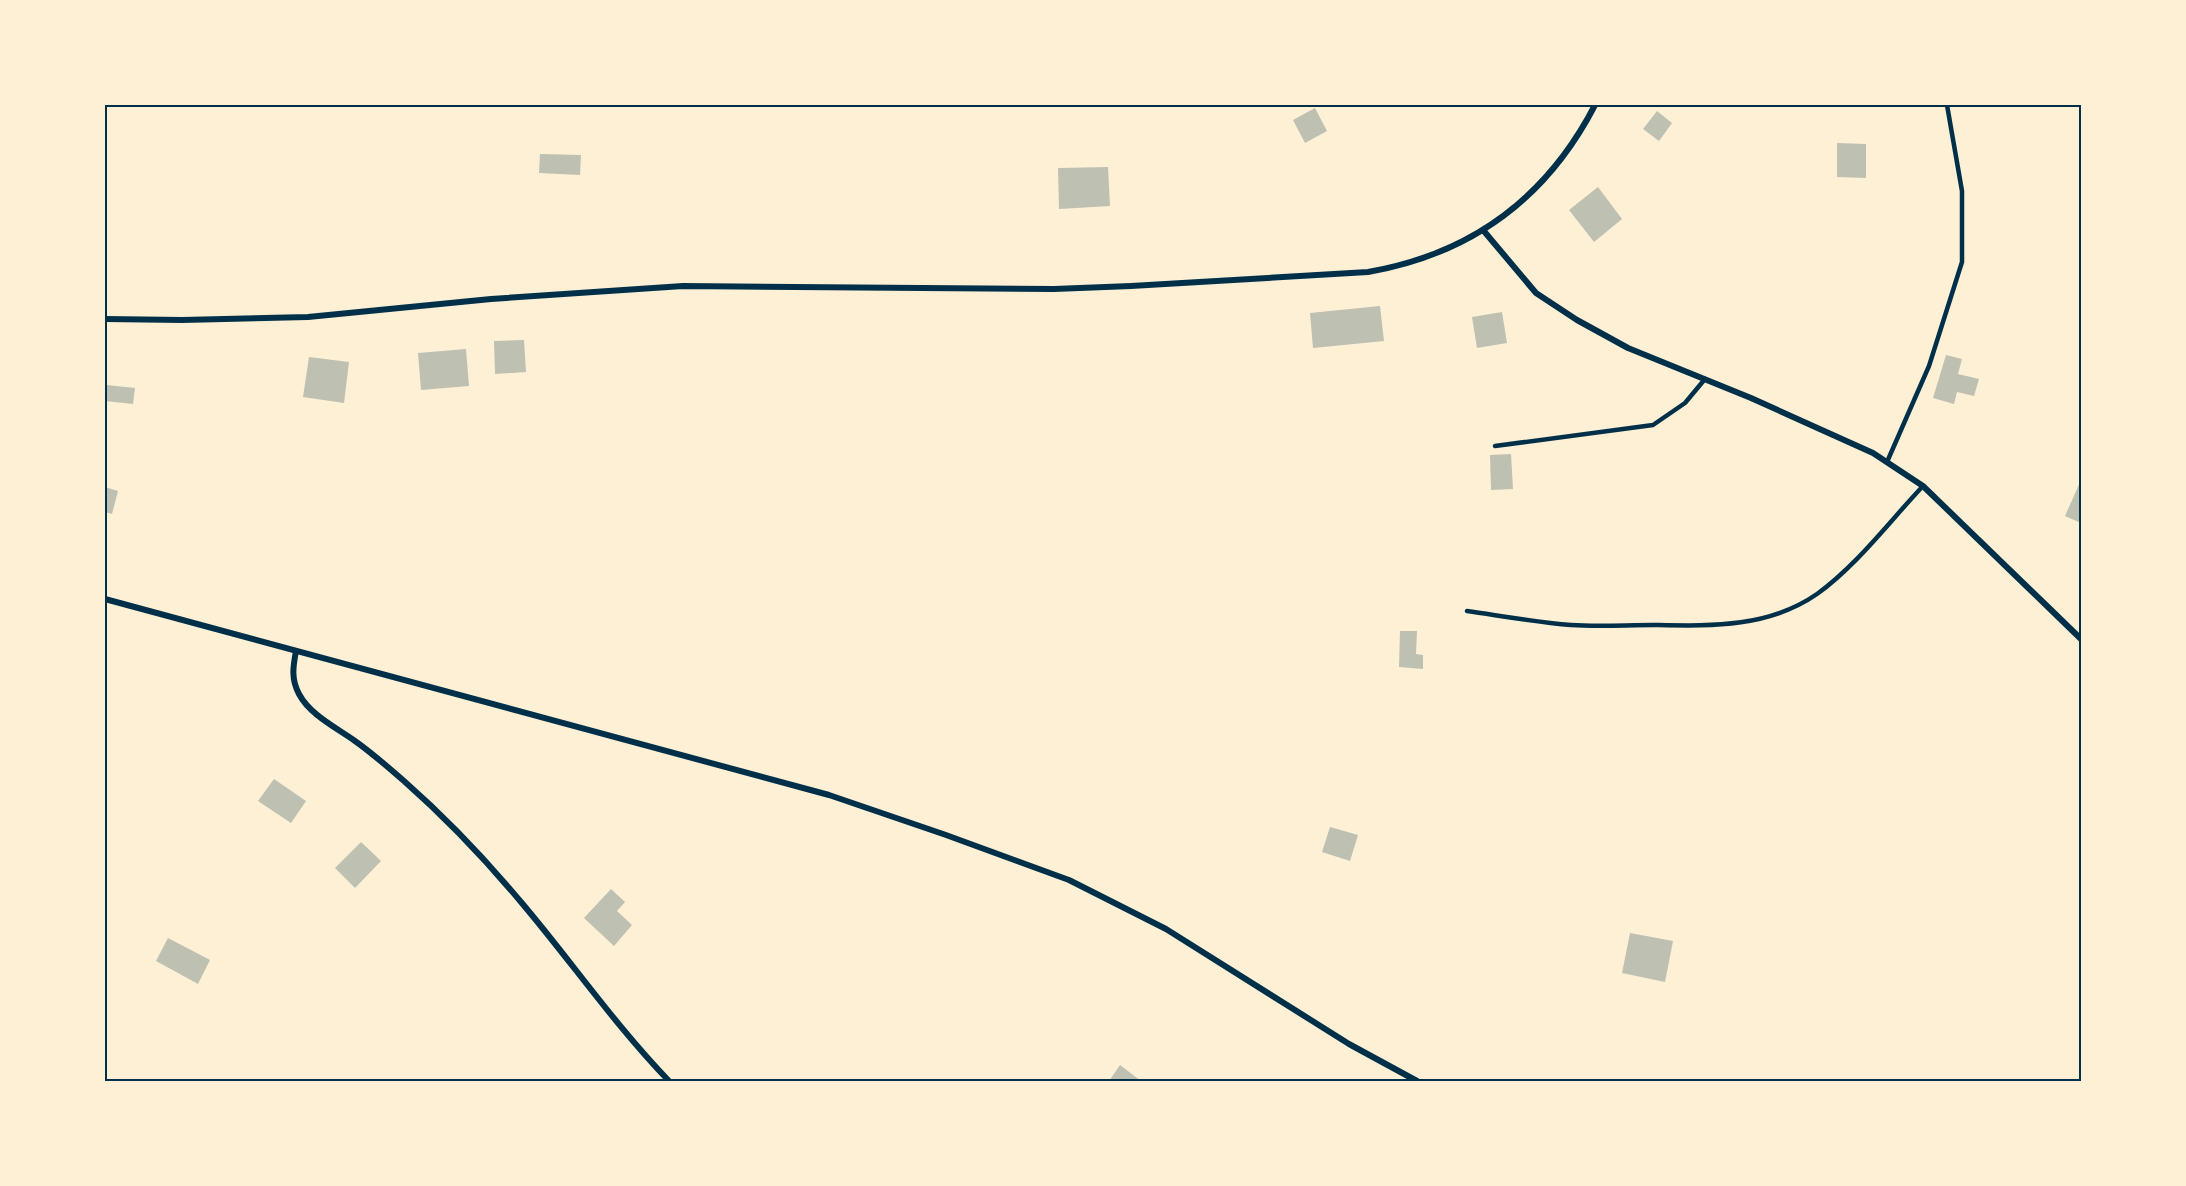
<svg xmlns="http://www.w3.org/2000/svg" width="2186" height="1186" font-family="'Space Grotesk',sans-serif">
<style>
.building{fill:#bec0b2}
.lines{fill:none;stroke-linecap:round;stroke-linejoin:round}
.service{stroke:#003049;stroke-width:4.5}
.minor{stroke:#003049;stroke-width:6}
.neatline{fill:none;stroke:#003049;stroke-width:2}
</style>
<rect width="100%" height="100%" fill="#fdf0d5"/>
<g class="building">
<polygon points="1315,108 1327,131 1305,143 1293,120"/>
<polygon points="1657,111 1672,123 1659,141 1643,129"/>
<polygon points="1837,143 1866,144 1866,178 1837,177"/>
<polygon points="540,154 581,155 580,175 539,173"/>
<polygon points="1108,167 1110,206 1059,209 1058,168"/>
<polygon points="1598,187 1622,219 1594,242 1569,210"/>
<polygon points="1380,306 1384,341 1313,348 1310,313"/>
<polygon points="1502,312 1507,343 1477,348 1472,317"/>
<polygon points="524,340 526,372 495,374 494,341"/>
<polygon points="466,349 469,386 421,390 418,353"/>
<polygon points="1946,355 1962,359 1958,374 1979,379 1974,396 1957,392 1954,404 1933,398"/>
<polygon points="309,357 349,362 344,403 303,397"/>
<polygon points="107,385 135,388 133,404 105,401"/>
<polygon points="1511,454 1513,489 1491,490 1490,455"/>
<polygon points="2081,480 2081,523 2065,516"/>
<polygon points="105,487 118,491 112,514 105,512"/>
<polygon points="1400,631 1417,631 1416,654 1423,655 1423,669 1399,667"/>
<polygon points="274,779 306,801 291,823 258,801"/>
<polygon points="1330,827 1358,835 1350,861 1322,852"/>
<polygon points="361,842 381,861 355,888 335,868"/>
<polygon points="611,889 625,902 617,911 632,925 614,946 584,918"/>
<polygon points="1630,933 1673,941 1665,982 1622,973"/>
<polygon points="168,938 210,960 198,984 156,961"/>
<polygon points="1120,1065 1141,1081 1109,1081"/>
</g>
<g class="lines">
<g class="service">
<polyline points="1495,446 1653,425 1685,403 1705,379"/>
<polyline points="1887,462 1929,366 1962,262 1962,191 1947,105"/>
<path d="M1467,611C1502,616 1536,622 1571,625C1598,627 1626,625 1654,625C1711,626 1768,628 1817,594C1857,565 1889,522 1923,486"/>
</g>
<g class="minor">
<polyline points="1483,230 1536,293 1577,320 1628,348 1751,398 1873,453 1923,486 2081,639"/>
<path d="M105,319L182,320L308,317L491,299L683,286L1054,289L1131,286L1368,272C1471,254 1547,198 1595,105"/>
<polyline points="105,599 829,795 946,835 1069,880 1166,929 1349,1044 1417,1081"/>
<path d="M296,651C293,667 291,679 299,694C310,715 337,728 355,741C372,753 388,767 404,781C446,818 485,859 521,902C571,961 615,1025 669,1081"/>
</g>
</g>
<rect width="2186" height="1186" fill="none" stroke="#fdf0d5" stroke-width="213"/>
<rect x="106" y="106" width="1974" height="974" class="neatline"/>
</svg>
